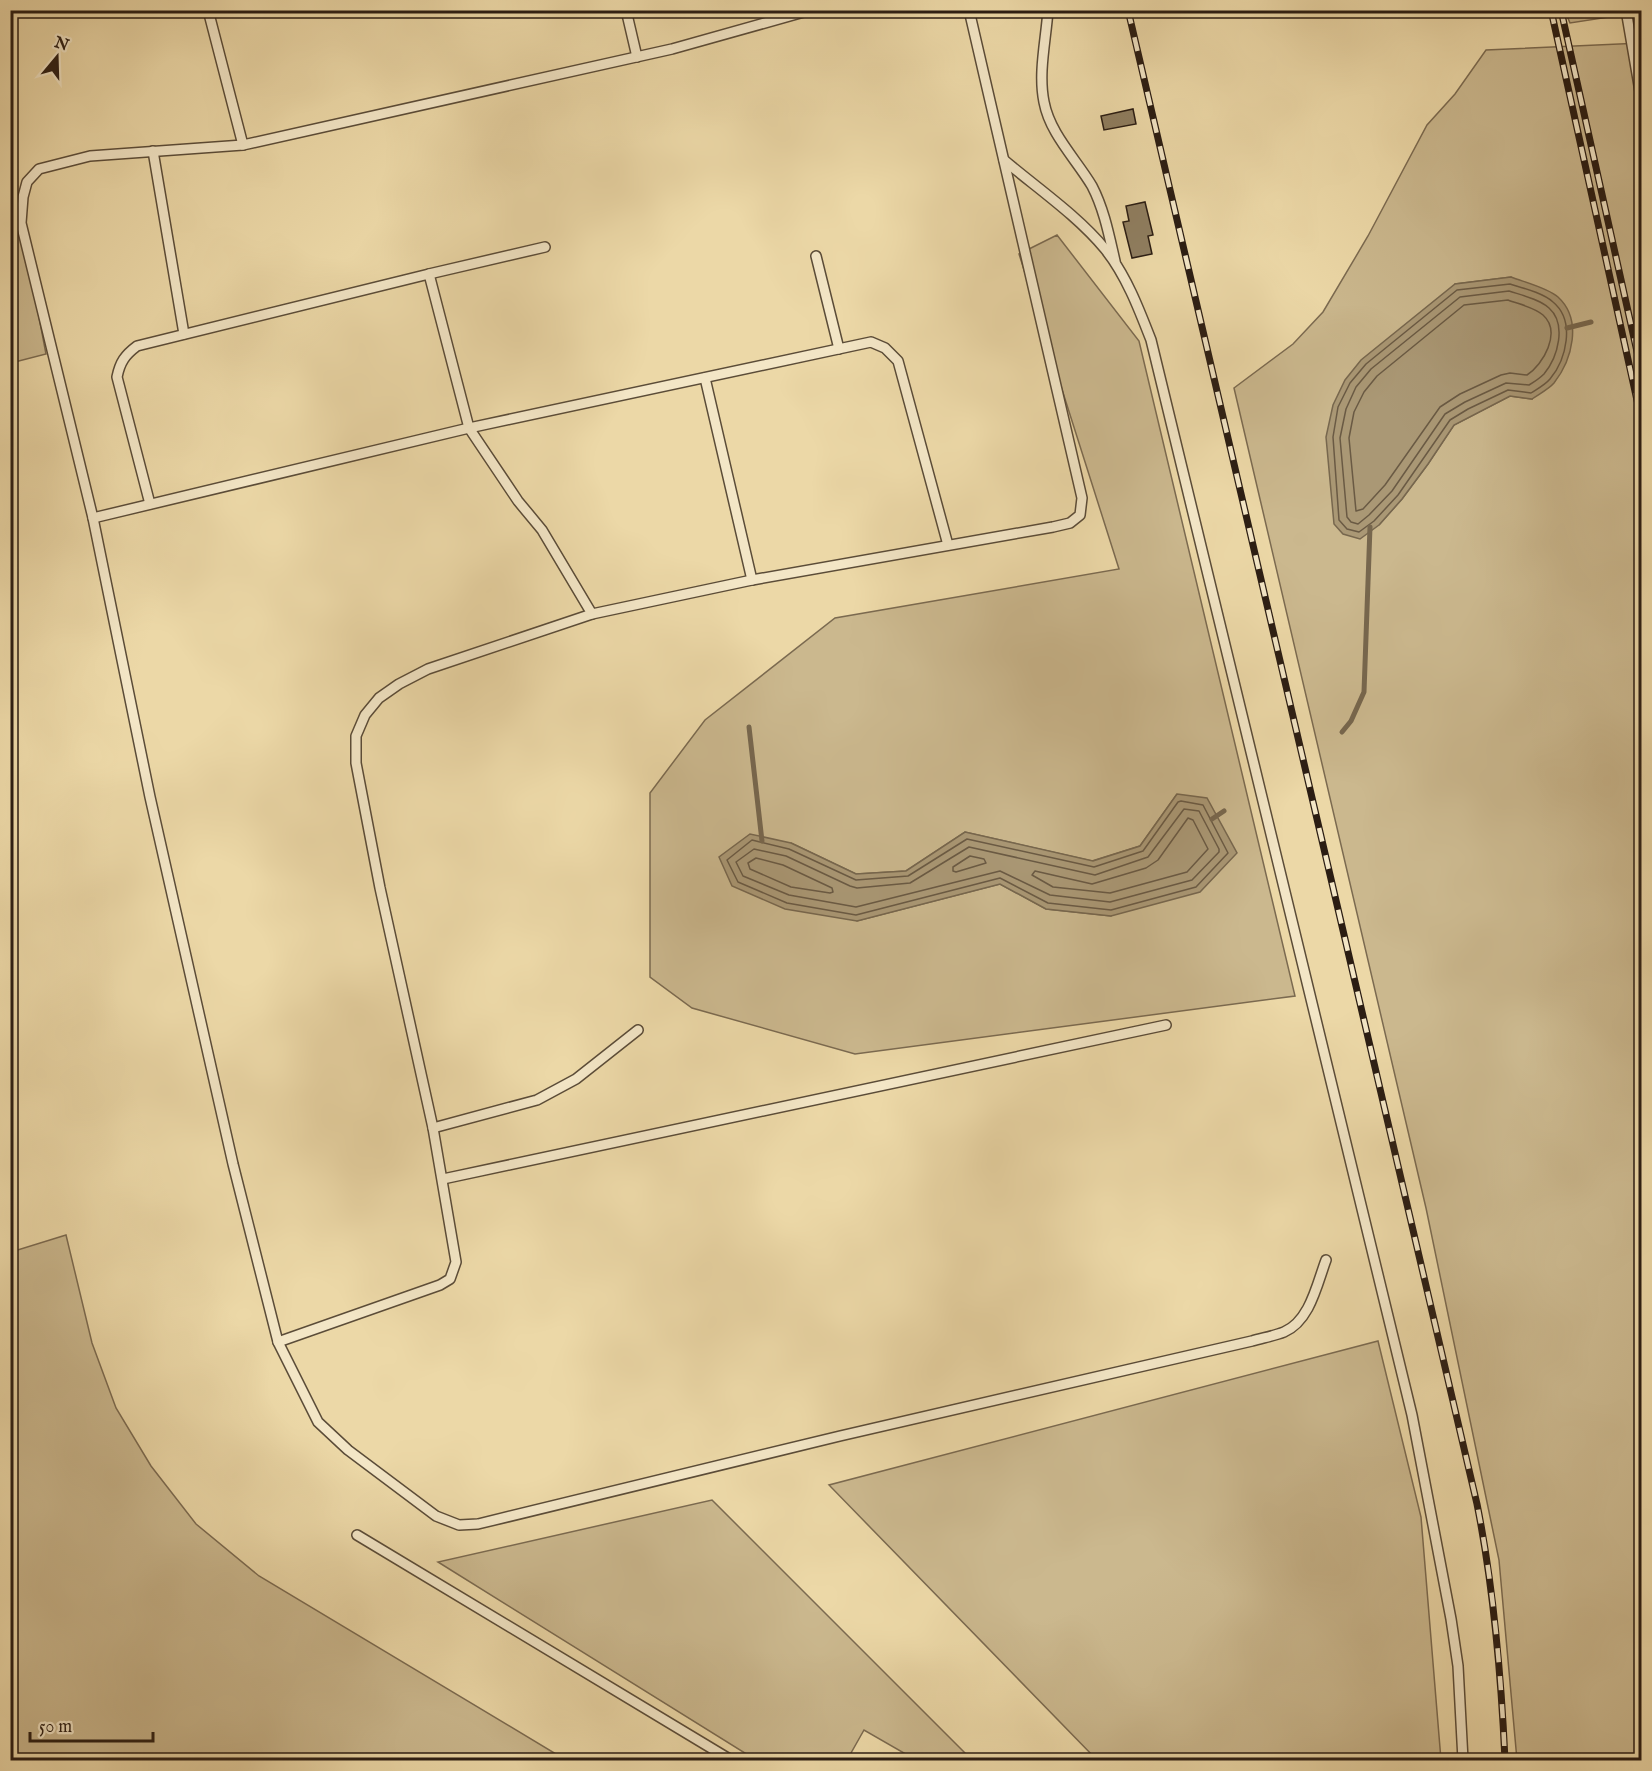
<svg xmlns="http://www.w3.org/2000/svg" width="1652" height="1771" viewBox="0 0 1652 1771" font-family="'IM FELL English',serif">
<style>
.green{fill:#cbb88e;stroke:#7b6a50;stroke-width:1.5;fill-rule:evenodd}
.water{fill:#aa9875;stroke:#77674e;stroke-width:1.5}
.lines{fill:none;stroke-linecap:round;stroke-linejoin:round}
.shore{stroke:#6a5a44;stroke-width:1.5}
.stream{stroke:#77674e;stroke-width:5}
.building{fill:#8f7e60;stroke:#2b1d13;stroke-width:1.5}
.lane-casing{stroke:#5b4c38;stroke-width:12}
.lane{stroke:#f3e6c6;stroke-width:9}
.rail-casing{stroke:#2b1d13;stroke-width:7}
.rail{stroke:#f3e6c6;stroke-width:4.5;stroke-dasharray:14;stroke-linecap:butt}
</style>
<rect width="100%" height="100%" fill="#ecd8a7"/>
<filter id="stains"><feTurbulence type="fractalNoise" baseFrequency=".00333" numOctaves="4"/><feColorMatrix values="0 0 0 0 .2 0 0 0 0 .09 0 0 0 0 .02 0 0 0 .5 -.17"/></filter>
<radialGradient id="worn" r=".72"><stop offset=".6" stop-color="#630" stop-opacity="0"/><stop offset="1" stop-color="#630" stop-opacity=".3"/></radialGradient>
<!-- green -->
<g class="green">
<path d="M1641,10L1642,12L1570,23L1565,11Z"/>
<path d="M1641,43V1760H1517L1499,1560L1426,1208L1234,388L1293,344L1323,312L1368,236L1427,125L1455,94L1486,50ZM1511,277L1532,399L1510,396L1454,425L1428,464L1402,499L1379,525L1455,284Z"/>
<path d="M10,164L46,354L11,363H10Z"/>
<path d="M1057,235L1139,341L1295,996L855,1054L692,1008L650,977V793L705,720L835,618L1119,569L1019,254ZM1177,794L1111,916L1046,909L1000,884L857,921L791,843L856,874L906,871L965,832L1092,861L1140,846Z"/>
<path d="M66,1235L92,1343L116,1408L151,1466L196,1524L259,1576L566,1760H11V1252Z"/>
<path d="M1378,1341L1421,1517L1441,1760H1097L829,1485Z"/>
<path d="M712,1500L972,1760H916L864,1730L847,1760H756L438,1562Z"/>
</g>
<!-- water -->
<g class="water">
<path d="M1511,277C1524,282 1548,288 1558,297C1583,320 1572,360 1554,383C1549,389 1539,394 1532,399L1510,396L1454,425L1428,464L1402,499L1379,525L1360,539L1343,534L1334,524L1326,437L1333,405L1345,380L1361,360L1455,284Z"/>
<path d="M1177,794L1207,798L1237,853L1200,892L1111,916L1046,909L1000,884L857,921L785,909L732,886L719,857L750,834L791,843L856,874L906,871L965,832L1093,861L1140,846Z"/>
</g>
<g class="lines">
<!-- shore -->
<g class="shore">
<path d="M1510,284C1523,288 1543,293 1553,302C1576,321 1566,360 1550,379C1545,385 1537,389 1531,393L1508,390L1468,409L1450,420L1398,495L1374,521L1359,532L1347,529L1339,520L1333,437L1338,407L1350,383L1366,364L1457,290Z"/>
<path d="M1509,291C1521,295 1539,299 1549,308C1567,324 1558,357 1544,374C1540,378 1534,382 1529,385L1506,383L1465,402L1445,414L1392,491L1369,515L1358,524L1351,522L1347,517L1340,438L1346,409L1356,387L1371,369L1460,297Z"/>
<path d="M1508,300C1518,304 1534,307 1543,315C1562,332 1543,365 1527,375L1510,373L1501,375L1460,394L1440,407L1385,485L1363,509L1356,511L1349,438L1354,412L1364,392L1377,376L1464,305Z"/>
<path d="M1181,801L1203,805L1228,853L1196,887L1111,910L1048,903L1000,878L856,915L787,903L738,882L727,860L752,840L789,849L856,880L908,876L967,839L1094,867L1143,851L1178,802Z"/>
<path d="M1184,809L1199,811L1219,849V852L1192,880L1110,902L1050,895L1000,871L856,907L789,895L743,876L736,862L754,849L786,856L850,886L857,888L910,883L969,847L1095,875L1148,857Z"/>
<path d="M1188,818L1193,820L1208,849L1187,872L1110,893L1053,887L1032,875L1035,871L1092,884L1146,868L1158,860Z"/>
<path d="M970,856L984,859L986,863L956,872L953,871V867Z"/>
<path d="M756,858L783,865L832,888L833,892L830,893L791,887L750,869L748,863Z"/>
</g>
<!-- stream -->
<g class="stream">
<path d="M1567,328L1591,322"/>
<path d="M749,727L762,841"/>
<path d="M1342,732L1351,721L1364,692L1370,527"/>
<path d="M1212,819L1224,811"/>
</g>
</g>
<!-- building -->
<g class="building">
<path d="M1133,109L1136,124L1104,130L1101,116Z"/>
<path d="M1145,202L1153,235L1148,236L1152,254L1132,258L1123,222L1129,221L1126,206Z"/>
</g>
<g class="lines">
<!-- lane casing -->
<g class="lane-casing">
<g id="lane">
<path d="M208,10L243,145L672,49L811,10"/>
<path d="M626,10L637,57"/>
<path d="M1048,10C1046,40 1038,73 1044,102C1050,134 1076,159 1092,186C1104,209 1109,235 1115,261"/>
<path d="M1626,10L1642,103"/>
<path d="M243,145L90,156L39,169L27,182L23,197L21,223L93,518L150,797L233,1164L278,1342L318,1422L348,1450L436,1516L459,1525L478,1524L840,1436L1252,1341C1262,1338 1274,1336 1284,1332C1310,1321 1317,1284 1326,1260"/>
<path d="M153,151L184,334"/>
<path d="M1004,160C1037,188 1078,216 1105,249C1126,275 1139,309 1151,340L1412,1415L1451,1619L1458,1666L1463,1760"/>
<path d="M816,256L839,349"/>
<path d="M429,274L545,247"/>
<path d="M705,378L752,580"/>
<path d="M150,504L117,377C120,362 125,355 137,346L429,274L469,428L518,501L542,530L592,614"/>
<path d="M93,518L469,428L871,342L885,348L898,361L948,545"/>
<path d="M433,1128L537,1100L576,1079L638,1030"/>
<path d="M443,1179L1166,1025"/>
<path d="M278,1342L440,1285L450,1279L456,1262L433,1128L380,888L356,763V736L365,715L379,698L399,684L428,669L592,614L752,580L1053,527L1070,523L1080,515L1082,498L969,10"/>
<path d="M357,1535L731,1760"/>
</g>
</g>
<!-- lane -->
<use href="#lane" class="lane"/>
<!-- rail casing -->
<g class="rail-casing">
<g id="rail">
<path d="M1128,10L1477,1504C1494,1589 1501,1674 1505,1760"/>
<path d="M1551,10L1642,423"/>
<path d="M1561,10L1642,374"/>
</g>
</g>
<!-- rail -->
<use href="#rail" class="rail"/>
</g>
<!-- margin -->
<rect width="1652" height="1771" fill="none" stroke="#ecd8a7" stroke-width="36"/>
<rect x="12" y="12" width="1628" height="1747" fill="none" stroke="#2b1d13" stroke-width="3"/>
<rect x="18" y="18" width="1616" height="1735" fill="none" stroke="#2b1d13" stroke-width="1.5"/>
<!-- north arrow -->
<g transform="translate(57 57) rotate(19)" stroke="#f3e6c6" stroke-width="4.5" paint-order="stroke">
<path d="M0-4.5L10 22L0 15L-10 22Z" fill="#2b1d13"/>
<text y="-9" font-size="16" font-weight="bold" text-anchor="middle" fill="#2b1d13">N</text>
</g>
<!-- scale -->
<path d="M30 1732v9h123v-9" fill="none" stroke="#2b1d13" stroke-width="3"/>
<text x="39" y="1732" font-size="18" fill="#2b1d13" stroke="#f3e6c6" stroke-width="4.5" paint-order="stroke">50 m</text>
<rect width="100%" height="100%" filter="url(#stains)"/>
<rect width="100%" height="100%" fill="url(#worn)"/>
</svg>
